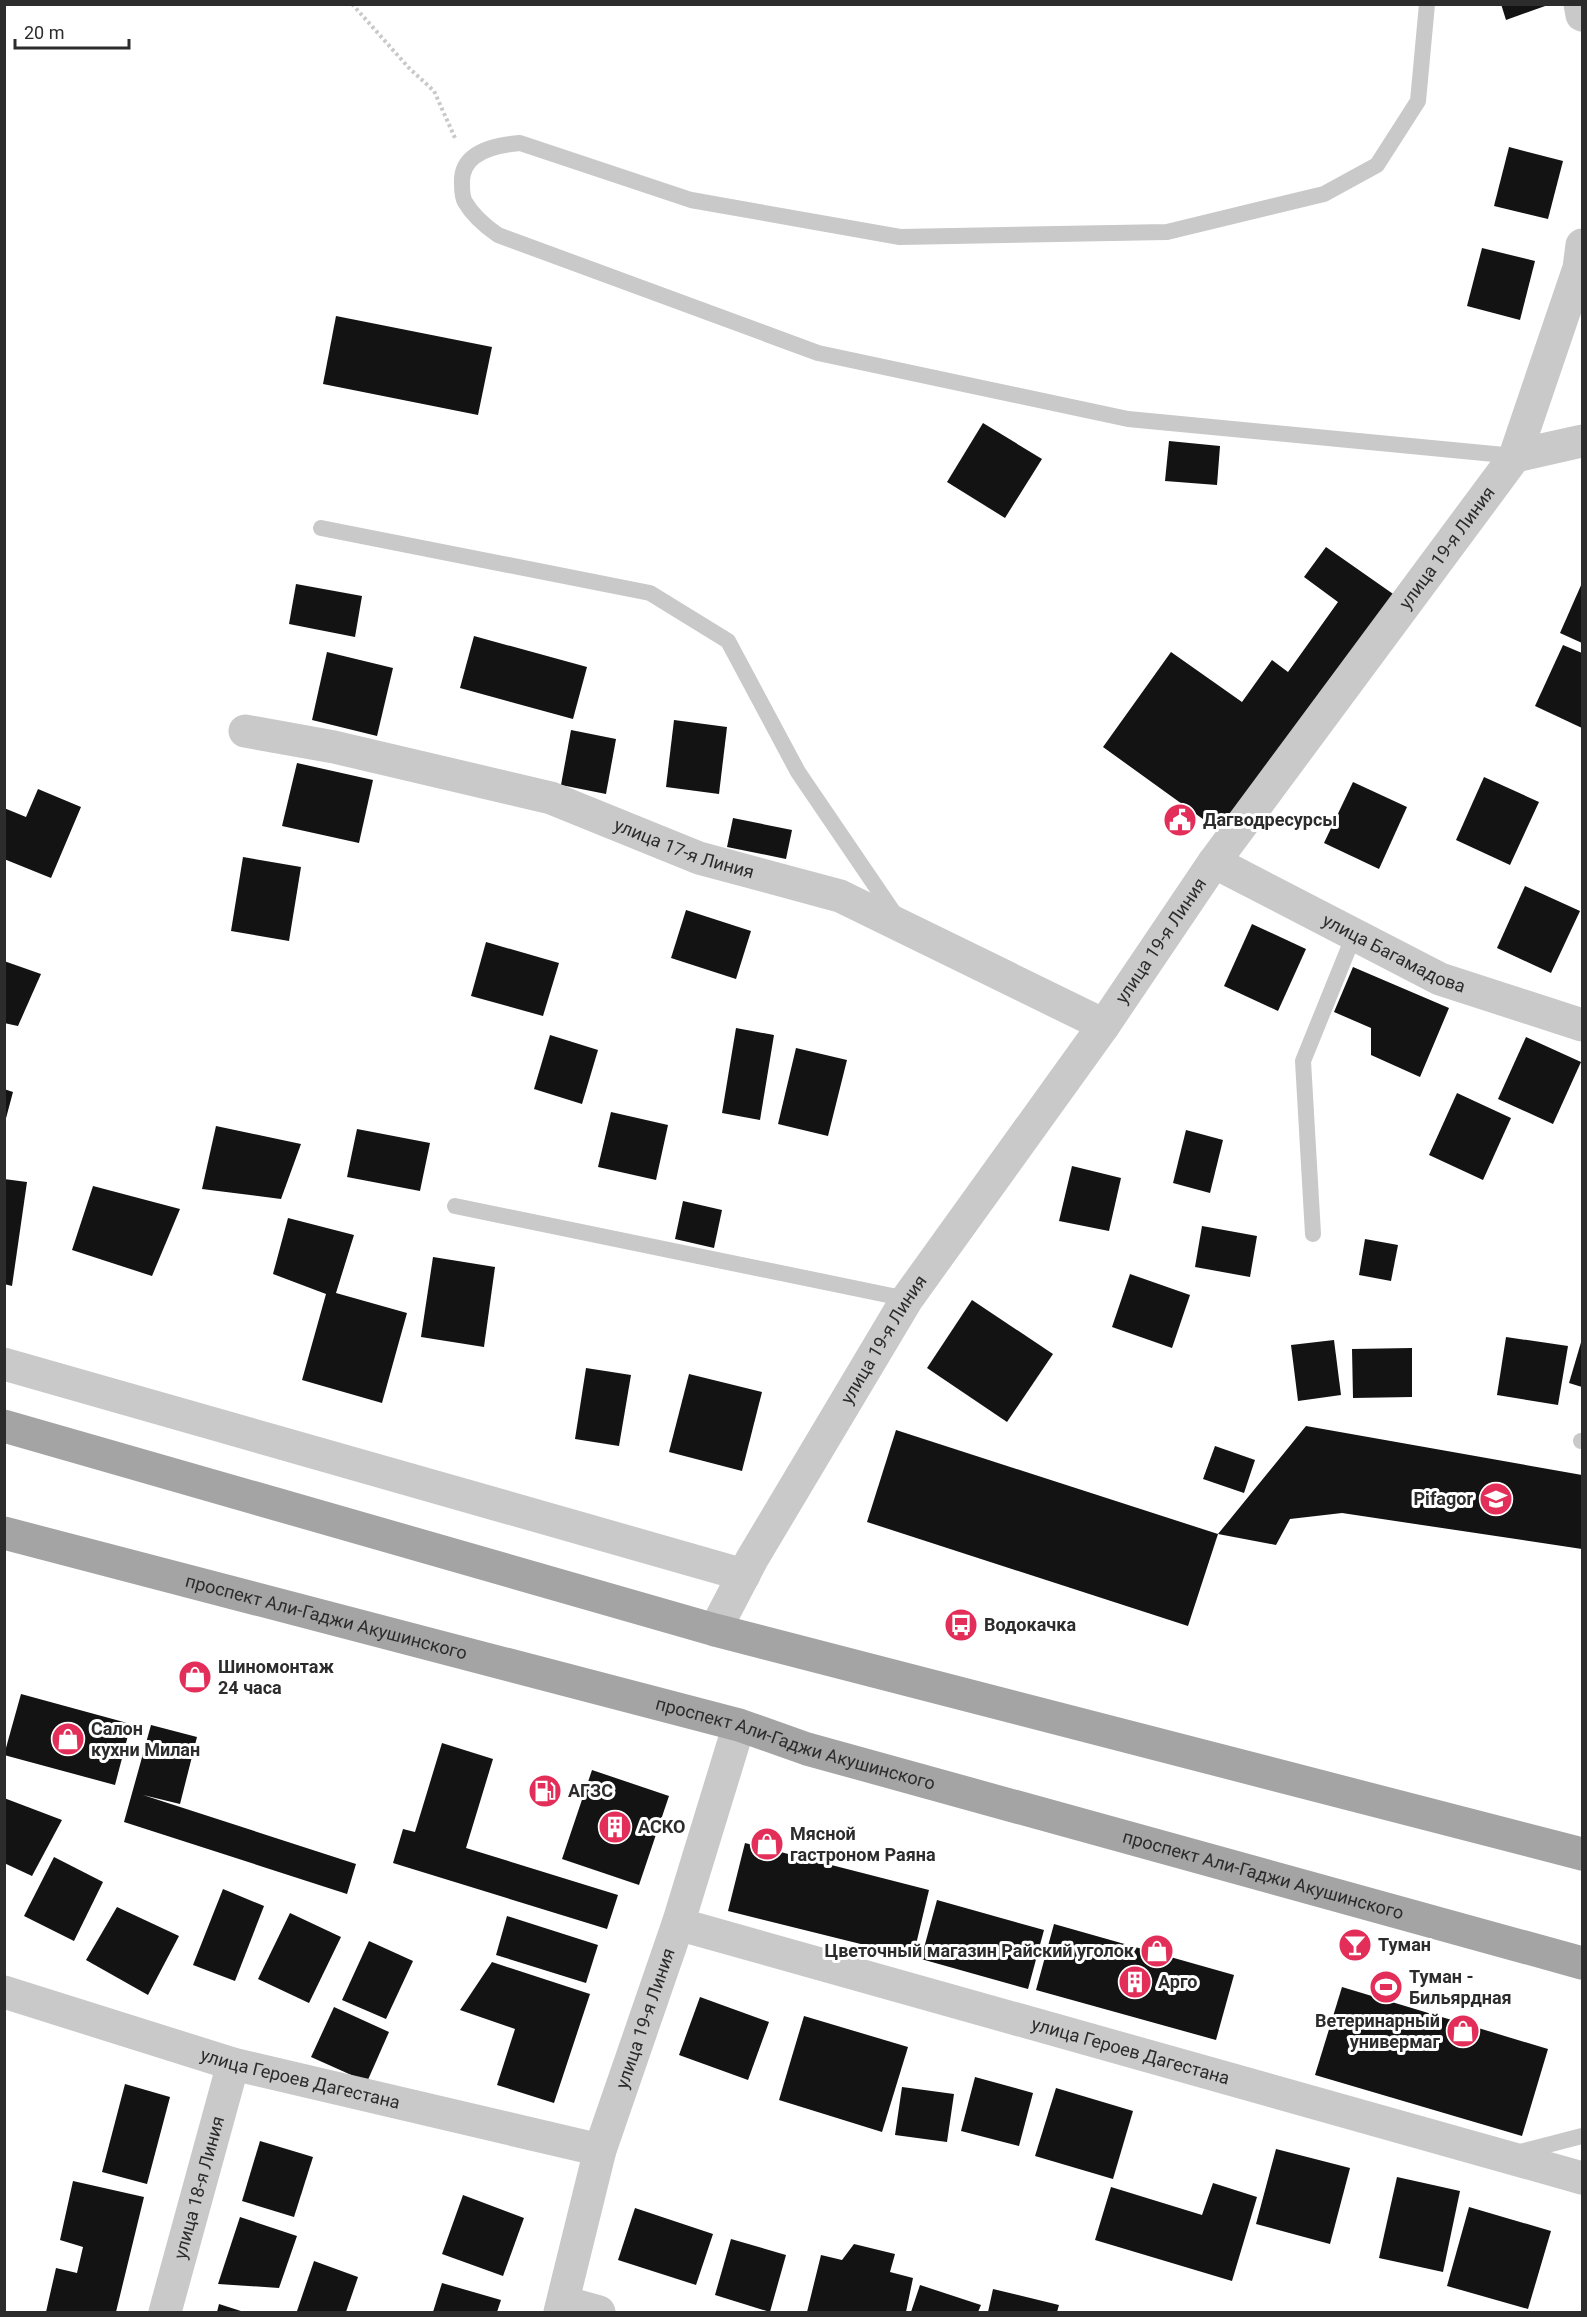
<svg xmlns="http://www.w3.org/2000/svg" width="1587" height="2317" viewBox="0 0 1587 2317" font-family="Roboto,sans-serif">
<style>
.building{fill:#131313}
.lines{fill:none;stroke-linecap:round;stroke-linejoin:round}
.path{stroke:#c9c9c9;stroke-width:4;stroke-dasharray:3 3;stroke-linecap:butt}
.lane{stroke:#c9c9c9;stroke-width:16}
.street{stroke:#c9c9c9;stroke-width:33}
.primary{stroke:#a4a4a4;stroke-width:33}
.labels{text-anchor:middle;stroke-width:6;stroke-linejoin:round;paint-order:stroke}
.street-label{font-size:18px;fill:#2c2c2c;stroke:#fff}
.poi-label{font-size:18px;font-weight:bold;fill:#2c2c2c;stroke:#fff;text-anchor:start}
</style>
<rect width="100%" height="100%" fill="#fff"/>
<!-- building -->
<g class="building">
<path d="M1501,4H1548V5L1506,20Z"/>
<path d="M1509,147L1563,161L1548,219L1494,206Z"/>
<path d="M1482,248L1535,261L1520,320L1467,306Z"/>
<path d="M336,316L492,347L478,415L323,384Z"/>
<path d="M983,423L1042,459L1005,518L947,482Z"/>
<path d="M1169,441L1220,446L1217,485L1165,481Z"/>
<path d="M1326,547L1396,596L1225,835L1103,747L1171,652L1242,702L1272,660L1288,672L1338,602L1304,577Z"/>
<path d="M1582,583V643L1560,633Z"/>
<path d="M296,584L362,596L355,637L289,624Z"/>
<path d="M474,636L587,667L573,719L460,688Z"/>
<path d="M1563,645L1582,653V728L1535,706Z"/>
<path d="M327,652L393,668L377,736L312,720Z"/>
<path d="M674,720L727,727L719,794L666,787Z"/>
<path d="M571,730L616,739L606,794L561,785Z"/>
<path d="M297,763L373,780L359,843L282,826Z"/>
<path d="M1484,777L1539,802L1510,865L1456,840Z"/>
<path d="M1353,782L1407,807L1379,869L1324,843Z"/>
<path d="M38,789L81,807L51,878L4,859V808L26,817Z"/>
<path d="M733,818L792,830L786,859L727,847Z"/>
<path d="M243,857L301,867L289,941L231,931Z"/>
<path d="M1525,886L1580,911L1551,973L1497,948Z"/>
<path d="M686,910L751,931L736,979L671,958Z"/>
<path d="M1252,924L1306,949L1278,1011L1224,986Z"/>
<path d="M486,942L559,963L543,1016L471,996Z"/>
<path d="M4,961L41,974L18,1026L4,1023Z"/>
<path d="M1353,967L1449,1008L1420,1077L1371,1055V1028L1334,1012Z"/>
<path d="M736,1028L774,1035L760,1120L722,1113Z"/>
<path d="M550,1035L598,1050L582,1104L534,1089Z"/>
<path d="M1526,1037L1581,1062L1553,1124L1498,1099Z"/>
<path d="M796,1048L847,1060L828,1136L778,1124Z"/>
<path d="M4,1089L13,1092L5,1122H4Z"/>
<path d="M1457,1093L1511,1118L1483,1180L1429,1155Z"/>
<path d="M611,1112L668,1125L656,1180L598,1167Z"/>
<path d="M216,1126L301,1144L281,1199L202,1189Z"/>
<path d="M357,1129L430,1143L420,1191L347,1177Z"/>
<path d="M1186,1130L1223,1140L1210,1193L1173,1183Z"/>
<path d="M1072,1166L1121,1178L1109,1231L1059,1221Z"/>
<path d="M4,1179L27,1182L12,1286L4,1284Z"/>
<path d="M93,1186L180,1209L152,1276L72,1250Z"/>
<path d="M683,1201L722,1210L714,1248L675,1239Z"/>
<path d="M288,1218L354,1235L336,1293L407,1313L382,1403L302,1380L326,1294L273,1274Z"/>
<path d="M1202,1226L1257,1236L1250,1277L1195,1267Z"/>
<path d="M1365,1239L1398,1245L1391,1281L1359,1275Z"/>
<path d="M433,1257L495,1267L484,1347L421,1337Z"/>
<path d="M1130,1274L1190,1295L1172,1348L1112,1327Z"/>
<path d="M972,1300L1053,1354L1007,1422L927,1368Z"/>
<path d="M1506,1337L1568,1346L1558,1405L1497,1395Z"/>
<path d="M1582,1339V1387L1569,1383Z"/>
<path d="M1334,1340L1341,1395L1298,1401L1291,1345Z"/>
<path d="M1412,1348V1397L1353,1398L1352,1349Z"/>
<path d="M586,1368L631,1375L619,1446L575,1439Z"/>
<path d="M689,1374L762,1392L742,1471L669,1452Z"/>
<path d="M1306,1426L1582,1475V1549L1342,1513L1290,1519L1276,1545L1218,1534Z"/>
<path d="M896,1430L1218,1534L1188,1626L867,1522Z"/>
<path d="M1215,1446L1255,1460L1244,1493L1203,1479Z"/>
<path d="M21,1694L131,1724L115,1785L4,1755Z"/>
<path d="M151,1725L197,1737L180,1804L143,1795L356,1864L347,1894L124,1822Z"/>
<path d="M442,1743L493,1759L466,1848L618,1895L607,1929L393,1863L403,1829L415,1832Z"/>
<path d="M592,1770L669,1796L639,1885L562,1859Z"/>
<path d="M4,1798L62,1820L32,1876L4,1863Z"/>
<path d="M745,1843L929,1890L913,1957L728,1911Z"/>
<path d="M54,1857L103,1882L74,1941L24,1916Z"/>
<path d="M223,1889L264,1906L235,1981L193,1965Z"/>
<path d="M937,1900L1044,1930L1028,1989L921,1959Z"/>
<path d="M117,1907L179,1936L148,1995L86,1960Z"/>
<path d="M290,1913L341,1937L309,2003L258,1979Z"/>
<path d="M507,1916L598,1945L586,1983L496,1955Z"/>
<path d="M1054,1924L1234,1975L1216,2040L1036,1990Z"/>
<path d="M369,1941L413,1961L386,2019L342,2000Z"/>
<path d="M492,1962L590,1994L554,2103L497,2085L515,2029L460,2010Z"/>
<path d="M1342,1987L1548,2049L1522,2136L1315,2075Z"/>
<path d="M700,1997L769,2022L748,2080L679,2055Z"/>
<path d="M334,2007L389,2032L367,2082L311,2057Z"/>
<path d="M804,2016L908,2047L882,2132L779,2100Z"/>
<path d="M975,2077L1033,2093L1019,2146L961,2131Z"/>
<path d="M125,2084L170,2097L147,2184L102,2172Z"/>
<path d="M902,2087L954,2094L947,2142L895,2135Z"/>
<path d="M1056,2088L1133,2111L1113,2179L1035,2156Z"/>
<path d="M260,2141L313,2157L294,2217L242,2201Z"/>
<path d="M1276,2149L1350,2168L1330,2244L1256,2224Z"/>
<path d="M1397,2177L1460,2191L1443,2272L1379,2258Z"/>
<path d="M73,2181L144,2197L116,2312H46L56,2268L77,2273L83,2247L60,2240Z"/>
<path d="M1213,2183L1257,2197L1232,2281L1095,2240L1111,2187L1202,2215Z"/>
<path d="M463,2195L524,2218L503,2276L442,2254Z"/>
<path d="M1469,2207L1551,2231L1528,2309L1447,2286Z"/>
<path d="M635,2208L713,2234L696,2285L618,2260Z"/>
<path d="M240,2217L297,2236L279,2288L218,2284Z"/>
<path d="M731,2239L786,2255L770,2312L715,2295Z"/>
<path d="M854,2244L895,2254L890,2272L913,2278L906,2312H807L821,2255L842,2260Z"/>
<path d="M314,2261L358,2277L346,2312H303L297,2311Z"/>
<path d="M442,2283L501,2300L497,2312H433Z"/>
<path d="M920,2285L981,2305L978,2312H911Z"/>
<path d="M993,2289L1059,2305L1057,2312H988Z"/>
<path d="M219,2304L244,2312H217Z"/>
</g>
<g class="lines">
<!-- path -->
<path class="path" d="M352,4L409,68L434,91L455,138"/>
<!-- lane -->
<g class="lane">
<path d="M1427,4L1418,101L1377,165L1324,194L1167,232L900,237L691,200L520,143C495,145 460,152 462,184C462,190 462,197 465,202C473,216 485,226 498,235L818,353L1128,419L1515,456"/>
<path d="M321,528L650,593L728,641L798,772L898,919"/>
<path d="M455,1206L907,1299"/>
<path d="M1313,1234L1303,1061L1354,935"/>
<path d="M1581,1441H1582"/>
<path d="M1516,2153L1582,2136"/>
</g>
<!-- street -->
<g class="street">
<path d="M1580,4L1582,15"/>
<path d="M1515,456L1582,441"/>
<path id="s1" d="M245,731L334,747L551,798L699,858L840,896L1104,1025"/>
<path id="s2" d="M1214,862L1440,979L1582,1025"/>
<path d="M4,1364L744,1575"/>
<path id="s3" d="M715,1630L752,1559L907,1299L1104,1025L1214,862L1515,456L1579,268L1582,245"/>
<path id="s4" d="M678,1924L1582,2178"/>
<path id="s5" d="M4,1992L233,2064L600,2150"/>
<path d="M563,2302L599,2312"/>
<path id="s6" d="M165,2312L233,2064"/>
<path id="s7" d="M560,2312L600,2150L678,1924L739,1725"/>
</g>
<!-- primary -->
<g class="primary">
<path d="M4,1426L715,1630L1582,1854"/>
<path id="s8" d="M4,1533L739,1725L807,1749L1582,1963"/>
</g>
</g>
<!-- icons -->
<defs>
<g id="civic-disc" transform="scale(1.725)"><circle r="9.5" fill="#e22e59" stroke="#fff"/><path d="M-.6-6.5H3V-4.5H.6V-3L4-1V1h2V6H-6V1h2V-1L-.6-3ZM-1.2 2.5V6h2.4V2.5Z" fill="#fff"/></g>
<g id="school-disc" transform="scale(1.725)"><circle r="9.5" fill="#e22e59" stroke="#fff"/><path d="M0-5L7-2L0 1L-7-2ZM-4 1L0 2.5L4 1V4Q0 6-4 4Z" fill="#fff"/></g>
<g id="bus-disc" transform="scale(1.725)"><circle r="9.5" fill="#e22e59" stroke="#fff"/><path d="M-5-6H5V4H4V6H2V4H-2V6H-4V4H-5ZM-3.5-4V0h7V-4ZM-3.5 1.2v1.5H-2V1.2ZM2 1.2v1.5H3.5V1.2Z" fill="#fff"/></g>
<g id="shop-disc" transform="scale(1.725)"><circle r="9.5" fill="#e22e59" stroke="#fff"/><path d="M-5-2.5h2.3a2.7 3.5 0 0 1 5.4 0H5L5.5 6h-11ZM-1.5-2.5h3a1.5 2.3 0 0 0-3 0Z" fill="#fff"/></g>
<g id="fuel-disc" transform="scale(1.725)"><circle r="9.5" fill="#e22e59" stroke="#fff"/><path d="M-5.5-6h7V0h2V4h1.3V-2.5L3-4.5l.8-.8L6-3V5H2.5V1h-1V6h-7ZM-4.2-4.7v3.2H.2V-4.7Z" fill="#fff"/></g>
<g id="building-disc" transform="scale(1.725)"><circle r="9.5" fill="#e22e59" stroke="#fff"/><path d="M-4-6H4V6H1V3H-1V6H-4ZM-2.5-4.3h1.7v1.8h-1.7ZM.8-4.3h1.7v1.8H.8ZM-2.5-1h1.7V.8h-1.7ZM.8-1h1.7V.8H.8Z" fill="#fff"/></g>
<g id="bar-disc" transform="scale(1.725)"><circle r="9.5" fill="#e22e59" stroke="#fff"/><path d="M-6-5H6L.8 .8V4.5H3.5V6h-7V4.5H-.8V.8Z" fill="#fff"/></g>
<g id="stadium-disc" transform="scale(1.725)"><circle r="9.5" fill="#e22e59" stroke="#fff"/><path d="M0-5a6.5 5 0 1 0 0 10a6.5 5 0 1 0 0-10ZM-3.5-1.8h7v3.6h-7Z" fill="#fff"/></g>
</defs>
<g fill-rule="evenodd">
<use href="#civic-disc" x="1180" y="820"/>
<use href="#school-disc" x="1496" y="1499"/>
<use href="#bus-disc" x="961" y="1625"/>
<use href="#shop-disc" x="195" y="1677"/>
<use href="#shop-disc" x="68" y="1739"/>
<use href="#fuel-disc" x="545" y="1791"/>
<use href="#building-disc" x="615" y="1827"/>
<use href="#shop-disc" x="767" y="1844"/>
<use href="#bar-disc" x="1355" y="1945"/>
<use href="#shop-disc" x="1157" y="1951"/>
<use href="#building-disc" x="1135" y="1982"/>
<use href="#stadium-disc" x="1386" y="1987"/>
<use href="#shop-disc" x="1463" y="2031"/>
</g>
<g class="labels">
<!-- street labels -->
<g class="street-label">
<text dy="6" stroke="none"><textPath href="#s3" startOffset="1308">улица 19-я Линия</textPath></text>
<text dy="6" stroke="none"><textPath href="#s1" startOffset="456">улица 17-я Линия</textPath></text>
<text dy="6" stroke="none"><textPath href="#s3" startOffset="822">улица 19-я Линия</textPath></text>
<text dy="6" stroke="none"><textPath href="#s2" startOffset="202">улица Багамадова</textPath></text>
<text dy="6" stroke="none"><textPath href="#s3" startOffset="336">улица 19-я Линия</textPath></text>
<text dy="6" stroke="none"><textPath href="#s8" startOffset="333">проспект Али-Гаджи Акушинского</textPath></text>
<text dy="6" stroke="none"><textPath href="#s8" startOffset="819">проспект Али-Гаджи Акушинского</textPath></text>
<text dy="6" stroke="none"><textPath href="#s8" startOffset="1305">проспект Али-Гаджи Акушинского</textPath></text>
<text dy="6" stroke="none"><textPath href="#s7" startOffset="306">улица 19-я Линия</textPath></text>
<text dy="6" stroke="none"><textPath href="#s4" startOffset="470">улица Героев Дагестана</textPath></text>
<text dy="6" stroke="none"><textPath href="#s5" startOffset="309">улица Героев Дагестана</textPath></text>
<text dy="6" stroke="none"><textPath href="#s6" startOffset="129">улица 18-я Линия</textPath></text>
</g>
<!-- poi labels -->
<g class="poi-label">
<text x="1203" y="826">Дагводресурсы</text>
<text x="1473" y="1505" text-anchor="end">Pifagor</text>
<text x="984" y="1631">Водокачка</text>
<text x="218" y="1673">Шиномонтаж<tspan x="218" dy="21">24 часа</tspan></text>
<text x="91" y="1735">Салон<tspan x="91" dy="21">кухни Милан</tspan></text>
<text x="568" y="1797">АГЗС</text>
<text x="638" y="1833">АСКО</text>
<text x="790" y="1840">Мясной<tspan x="790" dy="21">гастроном Раяна</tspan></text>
<text x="1378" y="1951">Туман</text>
<text x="1134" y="1957" text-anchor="end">Цветочный магазин Райский уголок</text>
<text x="1409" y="1983">Туман -<tspan x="1409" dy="21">Бильярдная</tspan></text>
<text x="1158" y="1988">Арго</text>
<text x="1440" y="2027" text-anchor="end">Ветеринарный<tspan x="1440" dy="21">универмаг</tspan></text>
</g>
</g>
<!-- border -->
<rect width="1587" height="2317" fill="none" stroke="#2c2c2c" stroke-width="12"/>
<!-- scale -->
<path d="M15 39v9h114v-9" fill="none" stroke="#2c2c2c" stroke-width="3"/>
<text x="24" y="39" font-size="18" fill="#2c2c2c" stroke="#ffffff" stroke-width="4.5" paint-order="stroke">20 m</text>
</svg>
